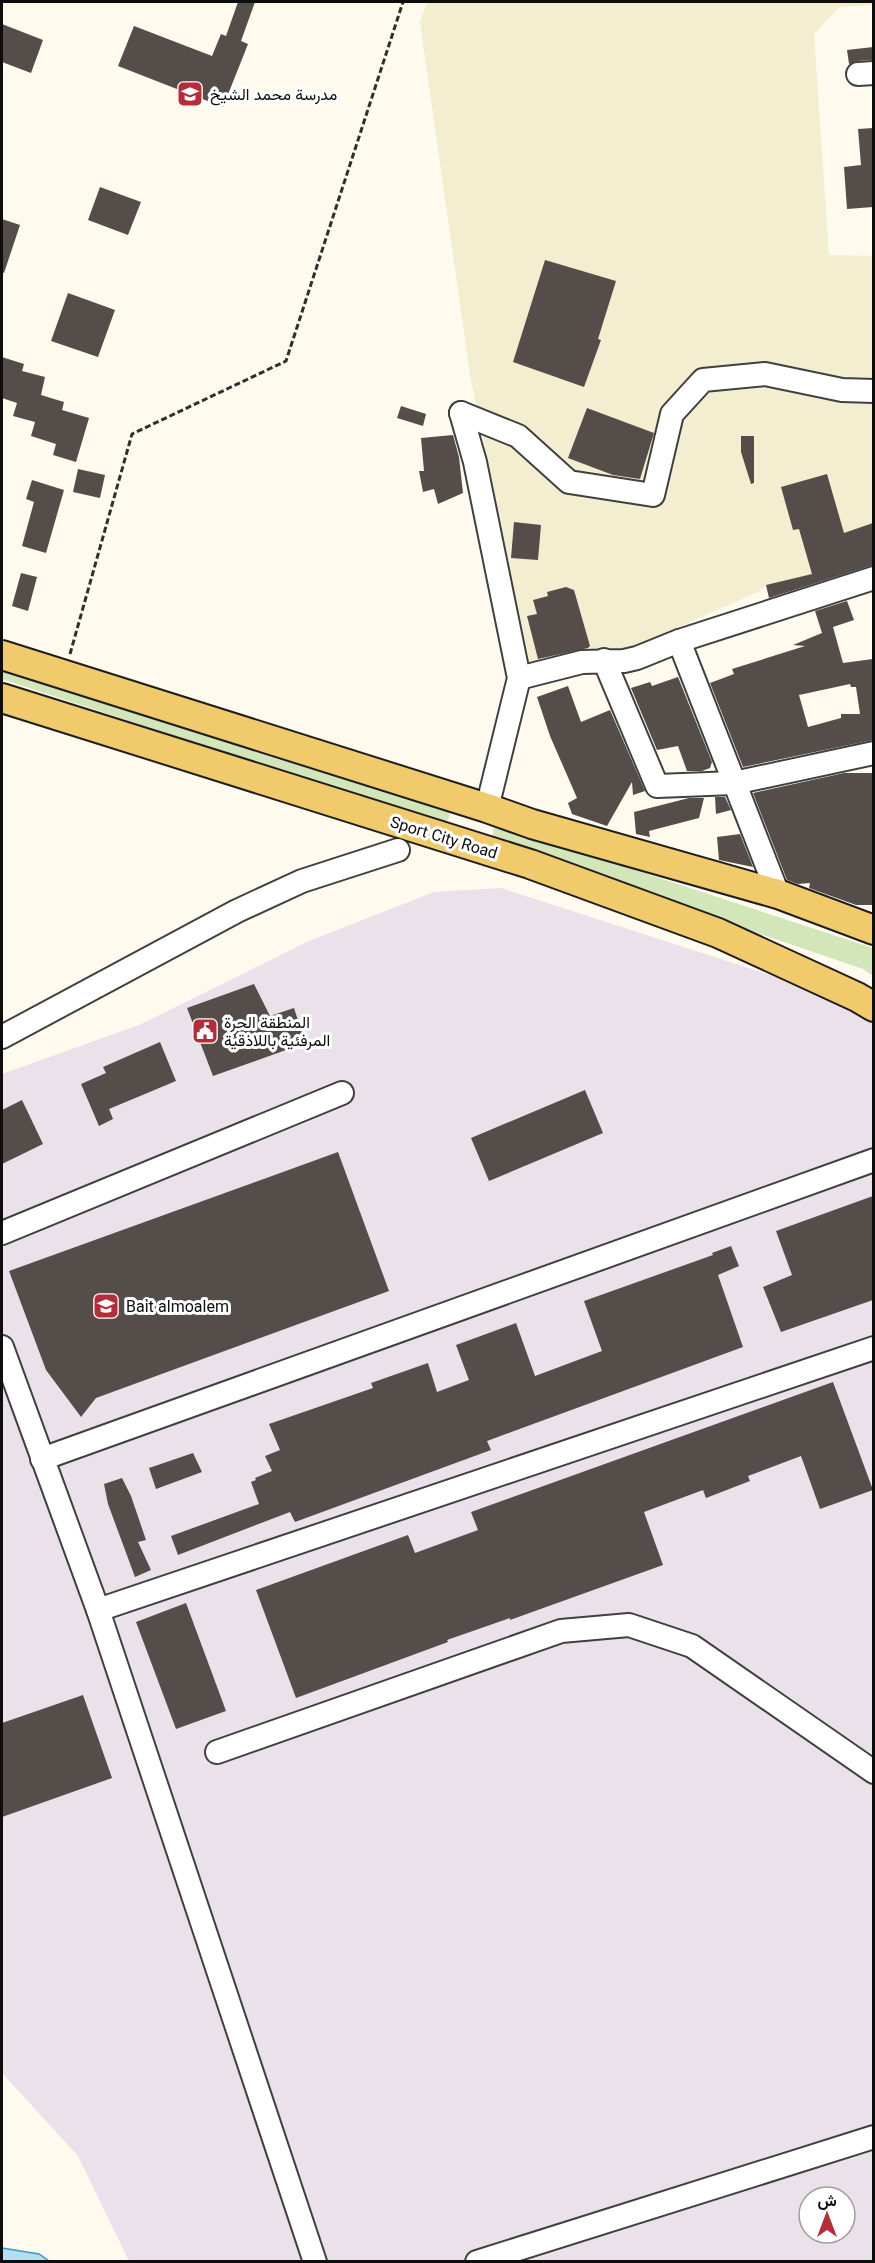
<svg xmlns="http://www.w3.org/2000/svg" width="875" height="2263" viewBox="0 0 875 2263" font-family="Georgia,Vazirmatn,serif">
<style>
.industrial{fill:#eae1eb;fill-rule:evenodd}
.farmland{fill:#f2eecf}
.green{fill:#d2e6b9}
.water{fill:#b5def2;stroke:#4096c5;stroke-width:1.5}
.building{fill:#554d4a;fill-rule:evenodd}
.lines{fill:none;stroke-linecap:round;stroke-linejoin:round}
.minor-casing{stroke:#404040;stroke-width:26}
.major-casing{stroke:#1e1e1e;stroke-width:32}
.path{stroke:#2f2f2f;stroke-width:3;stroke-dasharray:6 3;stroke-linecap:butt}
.minor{stroke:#fff;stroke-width:22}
.major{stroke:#f1ca6b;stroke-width:28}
.labels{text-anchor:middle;stroke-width:6;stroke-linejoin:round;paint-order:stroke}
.poi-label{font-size:16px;fill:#0d0d0d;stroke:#fff;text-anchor:start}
.street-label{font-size:16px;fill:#0d0d0d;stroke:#fff}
</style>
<rect width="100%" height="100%" fill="#fefaed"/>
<!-- industrial -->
<path class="industrial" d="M501,888L848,1000L873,1019V2261H129L78,2156L2,2073V1074L139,1025L309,941L434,892ZM809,2197H845V2233H809Z"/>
<!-- farmland -->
<path class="farmland" d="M427,2H873V5L839,7L814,34L829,255L873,256V553L805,576L766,585L758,592L638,645L531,668L470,375L420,22Z"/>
<!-- green -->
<g class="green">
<path d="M2,663L446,806C450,813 451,816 446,822L440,823L2,679Z"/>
<path d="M500,826L873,948V976L863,969L500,845C494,839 491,837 494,828Z"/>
</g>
<!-- water -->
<path class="water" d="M2,2248L39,2254L49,2261H2Z"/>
<!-- building -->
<g class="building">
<path d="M238,2H255L241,41L248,44L223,107L118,66L134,26L212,56L221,34L226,36Z"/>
<path d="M2,24L43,40L31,73L2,62Z"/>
<path d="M873,47V60L857,61L849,64L847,50Z"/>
<path d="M873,128V207L847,209L844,167L861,165L858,129Z"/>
<path d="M100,187L141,202L128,235L88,220Z"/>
<path d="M2,219L20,225L4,273L2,272Z"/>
<path d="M545,260L616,281L598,339L601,340L584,387L513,362Z"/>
<path d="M68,293L115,310L98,357L51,341Z"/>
<path d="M2,357L24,364L22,371L45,377L41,395L64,402L62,410L89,418L76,462L53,455L56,444L31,436L35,422L13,416L17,403L2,398Z"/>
<path d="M401,406L426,414L423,426L397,418Z"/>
<path d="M587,408L654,433L640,479L613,475L568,458Z"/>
<path d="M453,435L459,457L463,493L438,504L434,489L423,492L419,471H424L421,438Z"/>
<path d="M741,436H754V483L751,484L741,452Z"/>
<path d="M78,469L105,475L100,498L73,492Z"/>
<path d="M827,474L844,533L873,523V565L769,598L766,585L812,574L799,529L793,530L781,487Z"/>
<path d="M32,480L64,490L46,553L22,546L34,502L26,499Z"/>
<path d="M514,522L541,525L538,560L511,558Z"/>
<path d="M21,573L37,577L28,611L12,606Z"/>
<path d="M566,587L574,590L590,646L588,648L538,659L527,616L537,614L533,600L548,596L547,592Z"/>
<path d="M847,601L854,620L833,627L843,663L873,659V740L743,767L710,683L734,674L732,669L805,646L793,645L822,633L815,611ZM850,684L851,687H856L860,714H841V718L808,727L799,695Z"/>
<path d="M678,677L712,762L710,768L702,771H687L678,746L657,750L631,688L650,682L652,686Z"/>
<path d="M568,686L581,722L610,710L645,791L633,795L632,782L607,826L572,814L568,803L577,798L550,736L537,697Z"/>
<path d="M844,773H873V905H856L809,888L810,883L798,884L787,880L753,793Z"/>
<path d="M715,797H725L731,810L716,814Z"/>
<path d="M689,798H704L699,818L649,831L650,837L636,834L634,812Z"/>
<path d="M740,834L753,867L719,860L717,837Z"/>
<path d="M254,984L270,1016L294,1008L304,1039L284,1046L286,1050L213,1076L187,1008Z"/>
<path d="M160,1042L176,1081L109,1109L113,1119L99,1126L81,1084L106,1073L103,1067Z"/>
<path d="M585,1090L603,1133L489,1181L471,1138Z"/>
<path d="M22,1100L43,1144L2,1164V1110Z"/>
<path d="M338,1152L389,1291L96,1398L81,1417L46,1370L9,1271Z"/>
<path d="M873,1196V1300L781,1332L763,1287L792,1275L776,1231Z"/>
<path d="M731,1246L739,1266L718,1275L743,1347L487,1441L491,1450L295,1522L290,1512L178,1555L171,1536L259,1504L251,1482L256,1480L255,1478L272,1471L265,1456L280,1450L269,1424L373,1388L371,1383L428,1363L437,1392L469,1380L456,1345L516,1323L535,1376L602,1351L584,1301L713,1255L712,1253Z"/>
<path d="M833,1382L873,1490L820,1509L801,1456L748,1476L750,1481L706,1498L703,1490L644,1512L663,1565L510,1620V1618L447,1640L448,1642L296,1698L256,1590L408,1535L415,1553L478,1530L471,1512Z"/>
<path d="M193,1453L202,1472L156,1489L149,1468Z"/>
<path d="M122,1478L131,1496L146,1540L138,1542L151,1570L135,1577L108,1504L104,1484Z"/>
<path d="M186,1603L226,1711L176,1729L136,1622Z"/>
<path d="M83,1695L112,1778L2,1817V1723Z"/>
</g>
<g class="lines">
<!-- minor casing -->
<g class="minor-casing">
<g id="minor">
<path d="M858,74L874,73"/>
<path d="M461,413L518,436L569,482L653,495L672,414L703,380L765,374L842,390L874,391"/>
<path d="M461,413L475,462L519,678L487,808"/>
<path d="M679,641L778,894"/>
<path d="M604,660L657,786L734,783L874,753"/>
<path d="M519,678L582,662L624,661L637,658L679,641L874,578"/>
<path d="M2,1037L237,911L302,881L398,850"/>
<path d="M2,1233L342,1093"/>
<path d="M2,1347L98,1610L315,2262"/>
<path d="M42,1459L874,1160"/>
<path d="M98,1610L874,1348"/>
<path d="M217,1752L561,1631L629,1625L692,1646L874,1772"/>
<path d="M477,2262L874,2137"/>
</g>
</g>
<!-- major casing -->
<g class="major-casing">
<g id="major">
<path d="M2,655L487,808L532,824L778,894L874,930"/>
<path d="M2,698L530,864L718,933L857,997L874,1007"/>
</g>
</g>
<!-- path -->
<path class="path" d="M70,654L132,434L286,361L403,2"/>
<!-- minor -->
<use href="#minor" class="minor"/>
<!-- major -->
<use href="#major" class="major"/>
</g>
<!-- icons -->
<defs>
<g id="school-square" transform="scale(1.35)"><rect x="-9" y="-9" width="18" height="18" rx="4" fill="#b52d39" stroke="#fff"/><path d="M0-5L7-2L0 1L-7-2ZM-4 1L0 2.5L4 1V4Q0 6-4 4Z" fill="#fff"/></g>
<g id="civic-square" transform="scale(1.35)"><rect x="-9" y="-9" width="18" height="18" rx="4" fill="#b52d39" stroke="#fff"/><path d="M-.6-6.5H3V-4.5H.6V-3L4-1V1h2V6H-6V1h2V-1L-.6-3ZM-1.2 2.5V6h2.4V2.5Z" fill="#fff"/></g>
<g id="university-square" transform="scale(1.35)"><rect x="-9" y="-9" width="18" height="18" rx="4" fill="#b52d39" stroke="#fff"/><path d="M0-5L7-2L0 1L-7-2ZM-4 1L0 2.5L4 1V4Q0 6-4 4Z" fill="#fff"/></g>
</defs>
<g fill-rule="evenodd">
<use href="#school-square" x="190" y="94"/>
<use href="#civic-square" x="205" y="1031"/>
<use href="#university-square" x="106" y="1306"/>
</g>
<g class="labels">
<!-- poi labels -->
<g class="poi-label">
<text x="210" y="100">مدرسة محمد الشيخ</text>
<text x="224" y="1028">المنطقة الحرة<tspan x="224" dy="18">المرفئية باللاذقية</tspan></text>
<text x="126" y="1312">Bait almoalem</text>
</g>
<!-- street labels -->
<g class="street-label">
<text transform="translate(444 837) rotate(17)" y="6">Sport City Road</text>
</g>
</g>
<!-- border -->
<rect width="875" height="2263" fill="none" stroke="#0d0d0d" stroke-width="6"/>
<!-- north arrow -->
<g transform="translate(827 2215)"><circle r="28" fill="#ffffff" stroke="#9e9e9e" stroke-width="1.5"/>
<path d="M0-4.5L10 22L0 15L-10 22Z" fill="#b52d39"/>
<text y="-9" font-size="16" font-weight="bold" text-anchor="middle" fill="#0d0d0d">ش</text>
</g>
</svg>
